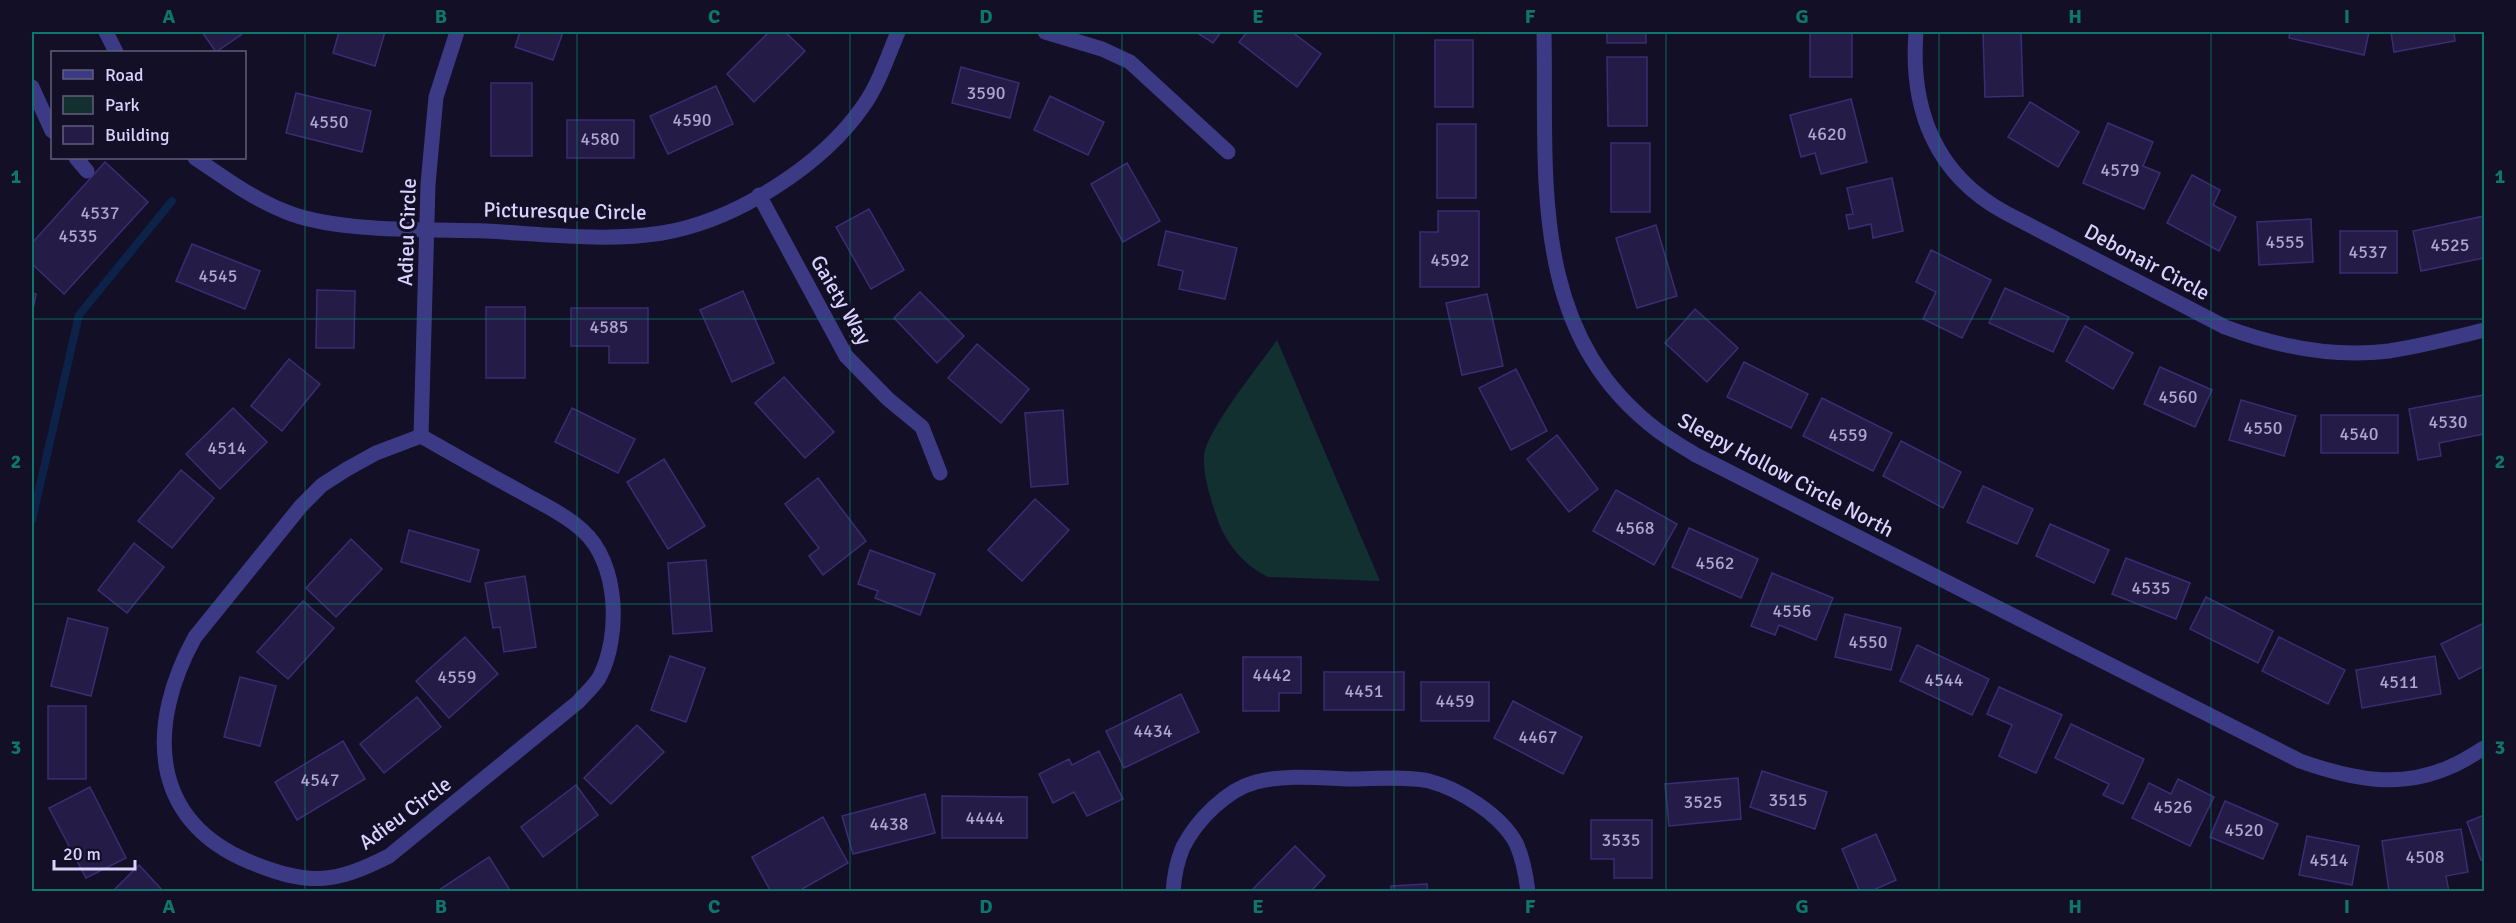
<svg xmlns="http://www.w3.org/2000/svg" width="2516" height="923" viewBox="0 0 2516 923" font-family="Signika,sans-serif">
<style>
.green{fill:#12302f}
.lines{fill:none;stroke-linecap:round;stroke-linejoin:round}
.stream{stroke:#0c2248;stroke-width:8}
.building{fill:#241b47;stroke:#3b2d73;stroke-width:1.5}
.street{stroke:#3d3a85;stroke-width:15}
.grid{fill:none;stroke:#0f766e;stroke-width:1.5;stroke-opacity:0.55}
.labels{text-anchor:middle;stroke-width:6;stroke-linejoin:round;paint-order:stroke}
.number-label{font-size:18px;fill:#aca6d1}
.street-label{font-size:21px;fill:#d9d4ff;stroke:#130f26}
.neatline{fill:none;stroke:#0f766e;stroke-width:2}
.grid-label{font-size:20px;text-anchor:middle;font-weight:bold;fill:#0f766e}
</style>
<rect width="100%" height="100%" fill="#130f26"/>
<!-- green -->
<path class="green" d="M1277,340L1380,581L1268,577C1243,565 1224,541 1216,515C1210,496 1203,476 1204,456C1206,431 1261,363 1277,340Z"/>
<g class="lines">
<!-- stream -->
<path class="stream" d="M32,520L79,315L172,201"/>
</g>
<!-- building -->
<g class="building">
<path d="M202,32H245L216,52Z"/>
<path d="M339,32H385L375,66L333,53Z"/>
<path d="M520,32H563L553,60L515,47Z"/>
<path d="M769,32H785L805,51L754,102L727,74Z"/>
<path d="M1196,32H1221L1213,43Z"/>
<path d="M1247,32H1292L1321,54L1297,87L1239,42Z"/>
<rect x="1607" y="32" width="39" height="11"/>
<rect x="1810" y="32" width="42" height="45"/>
<path d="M1983,32H2021L2023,96L1985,97Z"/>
<path d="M2290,32H2369L2364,55L2289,38Z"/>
<path d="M2391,32H2454L2455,41L2394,52Z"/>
<rect x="1435" y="40" width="38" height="67"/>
<path d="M1607,57H1647V126H1608Z"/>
<path d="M961,67L1019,83L1010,118L952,103Z"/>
<rect x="491" y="83" width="41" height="73"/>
<path d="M716,86L733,124L668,154L650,116Z"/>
<path d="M296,93L371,111L362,152L286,133Z"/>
<path d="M1050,96L1104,122L1088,155L1034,130Z"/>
<path d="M1851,99L1867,162L1821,174L1815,153L1801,157L1790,115Z"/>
<path d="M2030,102L2079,132L2058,167L2008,137Z"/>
<rect x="567" y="120" width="67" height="38"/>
<path d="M2108,123L2153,142L2143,166L2160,173L2144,209L2083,183Z"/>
<rect x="1437" y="124" width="39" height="74"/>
<rect x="1611" y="143" width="39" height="69"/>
<path d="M105,162L148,202L64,294L32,264V243Z"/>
<path d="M1127,163L1160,221L1123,242L1091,184Z"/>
<path d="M2192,175L2220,190L2213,205L2236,217L2219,251L2167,223Z"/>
<path d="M1892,178L1903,231L1873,238L1871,224L1849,229L1846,215L1853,214L1847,188Z"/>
<path d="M869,209L904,270L871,289L836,227Z"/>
<path d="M1438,211H1479V287H1420V232H1438Z"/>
<path d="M2484,216V258L2421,271L2413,231Z"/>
<path d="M2311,219L2313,262L2259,265L2257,222Z"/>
<path d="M1656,225L1677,296L1637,308L1616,238Z"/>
<path d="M1166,231L1237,248L1225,299L1179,289L1183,271L1158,265Z"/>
<rect x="2340" y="231" width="57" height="42"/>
<path d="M192,244L260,271L245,309L176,281Z"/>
<path d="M1931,250L1991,280L1962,338L1923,319L1936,292L1916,282Z"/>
<path d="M2005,288L2069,317L2053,352L1989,323Z"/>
<path d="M317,290L355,291L354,348H316Z"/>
<path d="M743,291L774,363L732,382L700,310Z"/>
<path d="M920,292L964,336L937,363L894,318Z"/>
<path d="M32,293L36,294L32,315Z"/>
<path d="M1487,294L1503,366L1462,375L1446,303Z"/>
<rect x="486" y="307" width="39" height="71"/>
<path d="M571,308H648V363H609V346H571Z"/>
<path d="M1695,309L1738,348L1707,382L1665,343Z"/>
<path d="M2085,326L2133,353L2113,389L2066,361Z"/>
<path d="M977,344L1029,389L1001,423L948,378Z"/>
<path d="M289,359L320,384L282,431L251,406Z"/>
<path d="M1744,362L1808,394L1791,428L1727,397Z"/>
<path d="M2160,367L2212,390L2195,427L2144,404Z"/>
<path d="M1516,369L1547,431L1511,450L1479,388Z"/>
<path d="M784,377L834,432L805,458L755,403Z"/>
<path d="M2484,395V434L2439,443L2441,456L2418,460L2409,409Z"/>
<path d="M1822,398L1892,433L1873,471L1803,436Z"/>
<path d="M2241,400L2296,416L2284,456L2229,440Z"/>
<path d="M233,408L267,442L220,489L186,454Z"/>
<path d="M572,408L635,439L618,473L555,442Z"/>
<path d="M1063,410L1068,484L1031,487L1025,413Z"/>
<rect x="2321" y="415" width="77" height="38"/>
<path d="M1557,435L1598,489L1569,512L1527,459Z"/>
<path d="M1901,441L1961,472L1943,508L1883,476Z"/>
<path d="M664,459L705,526L668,549L627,482Z"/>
<path d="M181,470L214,498L172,548L138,521Z"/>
<path d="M818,478L866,541L823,575L809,556L819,548L785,504Z"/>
<path d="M1983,486L2033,509L2017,544L1967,522Z"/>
<path d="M1616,490L1677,524L1654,565L1593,531Z"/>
<path d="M1035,499L1069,530L1022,581L988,550Z"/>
<path d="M2050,524L2109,550L2094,583L2036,556Z"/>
<path d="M1689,528L1758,559L1741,598L1672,567Z"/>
<path d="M409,530L479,550L470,582L401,562Z"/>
<path d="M351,539L382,569L336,617L306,588Z"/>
<path d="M134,543L164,567L127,613L98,590Z"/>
<path d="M870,550L935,574L920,615L875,598L878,591L858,584Z"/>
<path d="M2126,558L2190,583L2176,619L2112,594Z"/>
<path d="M706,560L712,631L673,634L668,563Z"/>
<path d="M1772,573L1833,598L1816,640L1779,625L1775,635L1751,626Z"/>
<path d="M525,576L536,647L504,652L500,627L493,628L485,583Z"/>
<path d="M2206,597L2273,631L2258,663L2190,629Z"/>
<path d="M303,601L334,628L288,679L257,652Z"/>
<path d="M1845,614L1901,628L1891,670L1835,657Z"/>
<path d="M68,618L108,628L91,696L51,686Z"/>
<path d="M2484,623V666L2459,679L2441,644Z"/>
<path d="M465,637L498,674L449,718L416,681Z"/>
<path d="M2279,637L2345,670L2328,704L2262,671Z"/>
<path d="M1917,645L1989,679L1972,715L1900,681Z"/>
<path d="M670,656L705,668L686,722L651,710Z"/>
<path d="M2435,656L2441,694L2362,708L2356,670Z"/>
<path d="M1243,657H1301V693H1279V711H1243Z"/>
<rect x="1324" y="672" width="80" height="38"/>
<path d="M240,677L276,686L260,746L224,737Z"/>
<rect x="1421" y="682" width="68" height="39"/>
<path d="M1999,687L2062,715L2036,773L1999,756L2012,725L1987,714Z"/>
<path d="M1181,694L1199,732L1124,768L1106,731Z"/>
<path d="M417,697L441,727L384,773L360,744Z"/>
<path d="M1513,701L1582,737L1563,774L1494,738Z"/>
<rect x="48" y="706" width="38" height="73"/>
<path d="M2071,724L2144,759L2123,804L2103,795L2109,784L2055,758Z"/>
<path d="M637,725L664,752L611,804L584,778Z"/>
<path d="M343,741L365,779L297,820L275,782Z"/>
<path d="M1099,751L1123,799L1087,816L1074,792L1053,803L1039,774L1069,759L1072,765Z"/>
<path d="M1762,771L1827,792L1815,829L1750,807Z"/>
<path d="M1738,778L1741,819L1669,826L1665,784Z"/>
<path d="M2178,779L2214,797L2190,846L2132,818L2149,783L2171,794Z"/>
<path d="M576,785L598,815L543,857L521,827Z"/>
<path d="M90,787L126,858L86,878L49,808Z"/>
<path d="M925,794L935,833L853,854L842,816Z"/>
<path d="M942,796L1027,797V838H942Z"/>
<path d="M2225,801L2278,824L2263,859L2210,837Z"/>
<path d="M2484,815V859L2481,860L2467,822Z"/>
<path d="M823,817L848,863L797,892H771L752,857Z"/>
<path d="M1591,820H1652V878H1614V859H1591Z"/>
<path d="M2461,829L2468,872L2446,876L2449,892H2389L2382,841Z"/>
<path d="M1876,834L1896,880L1869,892H1860L1842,849Z"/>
<path d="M2307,836L2359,846L2352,885L2299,875Z"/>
<path d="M1295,846L1325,876L1310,892H1250Z"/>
<path d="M489,857L511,892H436Z"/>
<path d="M139,865L164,892H112Z"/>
<path d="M1427,884L1428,892H1391V886Z"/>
</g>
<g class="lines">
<!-- street -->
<g class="street">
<path d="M106,32L116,52"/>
<path d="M1045,32L1102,49L1130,62L1228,152"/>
<path d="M1544,32C1547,176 1527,331 1657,430C1669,439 1683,447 1696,455L2300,761C2351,779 2400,790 2452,766C2464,761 2474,754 2484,748"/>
<path d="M1916,32C1910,109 1935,175 2006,213L2225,327C2276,346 2334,358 2389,351C2421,346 2453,338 2484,330"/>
<path d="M32,87L52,131"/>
<path d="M76,158L87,171"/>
<path d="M195,158C224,177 251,198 284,211C335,233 429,229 486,231C542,234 606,242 662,233C735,221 822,166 864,105C879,83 888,56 898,32"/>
<path d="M759,195L846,356L888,399L922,427L940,473"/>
<path d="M421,436C454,455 488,474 521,492C542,504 566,515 583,531C619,563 621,637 599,678C594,686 585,694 578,702L389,856C334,884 308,886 250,862C148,820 147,724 195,637L301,506L322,485L347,469L376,453Z"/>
<path d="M421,436L428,184L436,97L457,32"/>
<path d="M1173,892C1174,877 1177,861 1183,847C1197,820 1226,790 1256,782C1287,774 1320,778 1351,779C1373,779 1409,776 1429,781C1459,789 1500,814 1516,843C1523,858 1526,875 1528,892"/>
</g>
</g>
<!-- grid -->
<path class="grid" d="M305,32V892M577,32V892M850,32V892M1122,32V892M1394,32V892M1666,32V892M1939,32V892M2211,32V892M32,319H2484M32,604H2484"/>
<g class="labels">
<!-- number labels -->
<g class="number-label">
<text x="986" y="99">3590</text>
<text x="692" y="126">4590</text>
<text x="329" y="128">4550</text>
<text x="1827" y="140">4620</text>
<text x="600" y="145">4580</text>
<text x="2120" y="176">4579</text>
<text x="100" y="219">4537</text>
<text x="78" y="242">4535</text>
<text x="2285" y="248">4555</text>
<text x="2450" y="251">4525</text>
<text x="2368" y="258">4537</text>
<text x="1450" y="266">4592</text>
<text x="218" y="282">4545</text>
<text x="609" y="333">4585</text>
<text x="2178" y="403">4560</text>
<text x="2448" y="428">4530</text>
<text x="2263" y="434">4550</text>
<text x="2359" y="440">4540</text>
<text x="1848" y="441">4559</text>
<text x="227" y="454">4514</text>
<text x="1635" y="534">4568</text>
<text x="1715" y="569">4562</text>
<text x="2151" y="594">4535</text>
<text x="1792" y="617">4556</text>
<text x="1868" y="648">4550</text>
<text x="1272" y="681">4442</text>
<text x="457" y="683">4559</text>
<text x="1944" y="686">4544</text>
<text x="2399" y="688">4511</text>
<text x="1364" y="697">4451</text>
<text x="1455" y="707">4459</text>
<text x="1153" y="737">4434</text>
<text x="1538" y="743">4467</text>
<text x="320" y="786">4547</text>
<text x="1788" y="806">3515</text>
<text x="1703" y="808">3525</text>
<text x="2173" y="813">4526</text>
<text x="985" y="824">4444</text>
<text x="889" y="830">4438</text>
<text x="2244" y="836">4520</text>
<text x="1621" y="846">3535</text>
<text x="2425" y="863">4508</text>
<text x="2329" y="866">4514</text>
</g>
<!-- street labels -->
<g class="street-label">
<text transform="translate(565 211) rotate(1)" y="7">Picturesque Circle</text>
<text transform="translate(407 232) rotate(-88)" y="7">Adieu Circle</text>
<text transform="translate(2147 262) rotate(28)" y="7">Debonair Circle</text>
<text transform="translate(841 300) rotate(60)" y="7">Gaiety Way</text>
<text transform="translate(1786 475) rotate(28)" y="7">Sleepy Hollow Circle North</text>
<text transform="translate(405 813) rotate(-36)" y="7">Adieu Circle</text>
</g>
</g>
<!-- border -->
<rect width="2516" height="923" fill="none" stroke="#130f26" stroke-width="66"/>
<!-- legend -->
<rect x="51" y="51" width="195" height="108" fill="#130f26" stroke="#625e7d" stroke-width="1.5"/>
<rect x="63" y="70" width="30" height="9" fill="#3d3a85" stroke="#625e7d" stroke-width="1.5"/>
<text x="105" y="81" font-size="18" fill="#d9d4ff">Road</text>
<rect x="63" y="96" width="30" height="18" fill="#12302f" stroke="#625e7d" stroke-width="1.5"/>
<text x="105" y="111" font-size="18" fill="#d9d4ff">Park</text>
<rect x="63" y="126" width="30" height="18" fill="#241b47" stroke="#625e7d" stroke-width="1.5"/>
<text x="105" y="141" font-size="18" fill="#d9d4ff">Building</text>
<!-- scale -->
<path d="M54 860v9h81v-9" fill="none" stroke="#d9d4ff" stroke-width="3"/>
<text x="63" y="860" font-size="18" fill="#d9d4ff" stroke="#130f26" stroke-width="4.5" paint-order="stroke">20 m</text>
<rect x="33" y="33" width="2450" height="857" class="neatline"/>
<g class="grid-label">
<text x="169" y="23">A</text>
<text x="441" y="23">B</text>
<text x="714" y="23">C</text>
<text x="986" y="23">D</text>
<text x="1258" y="23">E</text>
<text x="1530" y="23">F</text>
<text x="1802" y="23">G</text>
<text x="2075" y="23">H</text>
<text x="2347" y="23">I</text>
<text x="16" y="183">1</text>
<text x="2500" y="183">1</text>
<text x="16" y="468">2</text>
<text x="2500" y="468">2</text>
<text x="16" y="754">3</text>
<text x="2500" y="754">3</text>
<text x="169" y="913">A</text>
<text x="441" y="913">B</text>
<text x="714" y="913">C</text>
<text x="986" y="913">D</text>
<text x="1258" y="913">E</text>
<text x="1530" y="913">F</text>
<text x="1802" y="913">G</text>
<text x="2075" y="913">H</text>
<text x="2347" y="913">I</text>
</g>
</svg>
